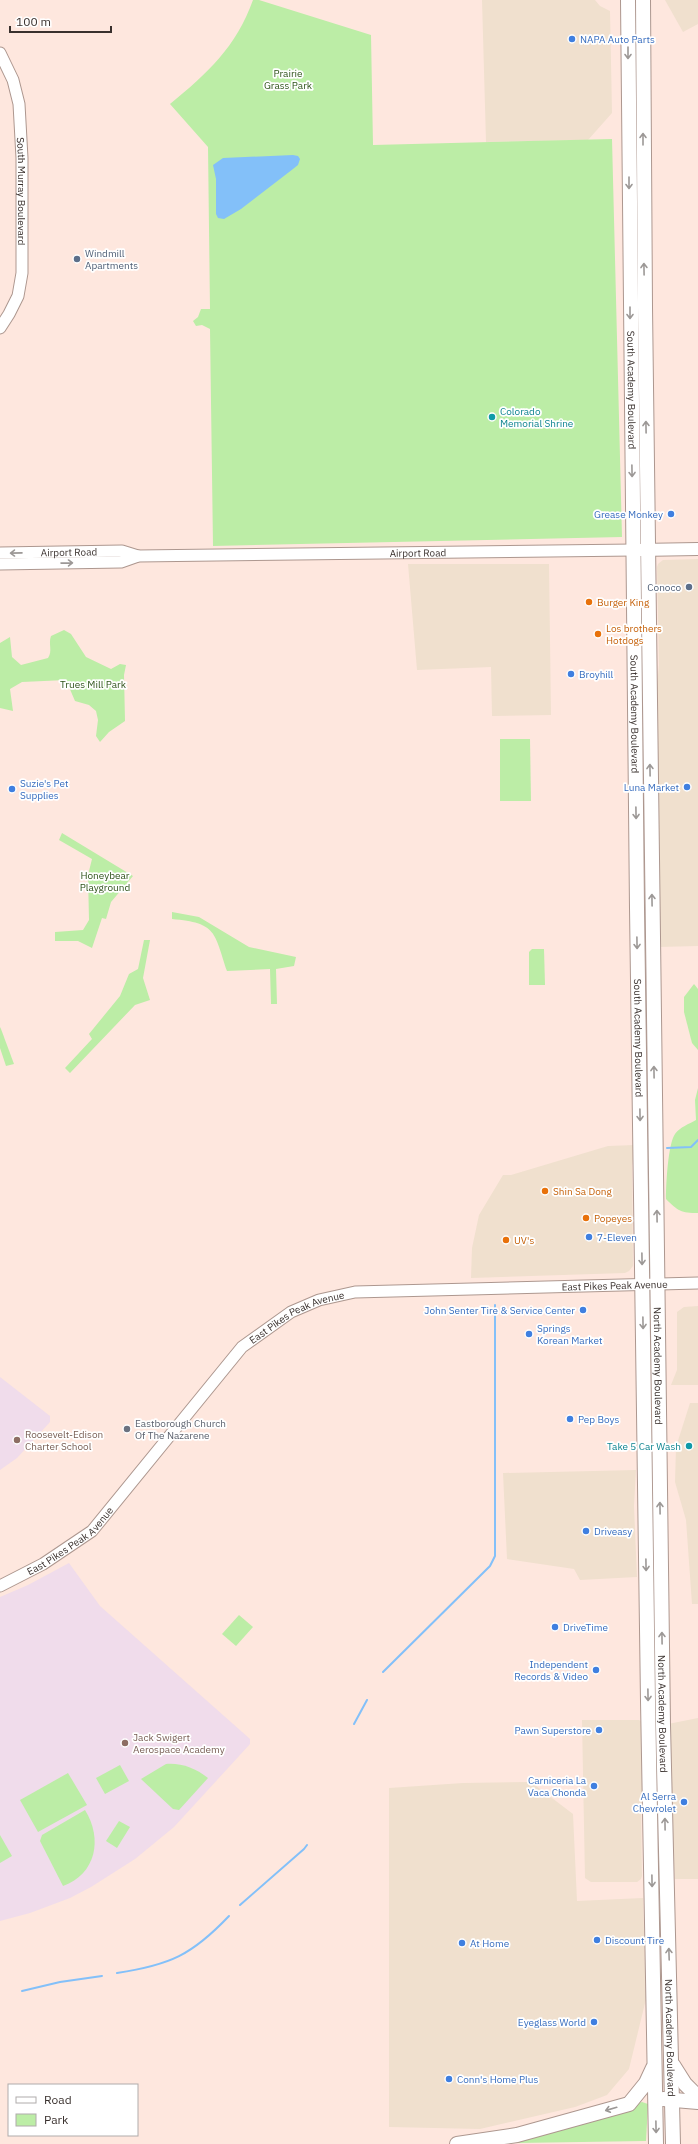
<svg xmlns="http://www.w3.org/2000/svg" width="698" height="2144" viewBox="0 0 698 2144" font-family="'IBM Plex Sans',sans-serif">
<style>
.commercial{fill:#f0e0ce}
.education{fill:#f0dceb}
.green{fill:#bceda6}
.water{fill:#83c0f9}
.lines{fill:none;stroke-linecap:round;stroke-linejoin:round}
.stream{stroke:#83c0f9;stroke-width:2}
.secondary-casing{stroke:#ad978f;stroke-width:13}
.primary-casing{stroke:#ad978f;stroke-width:14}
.highway-casing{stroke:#ad978f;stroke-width:16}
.secondary{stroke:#fff;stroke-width:11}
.primary{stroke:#fff;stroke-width:12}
.highway{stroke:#fff;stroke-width:14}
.oneway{stroke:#9c9896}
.shop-dot{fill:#3f7fe0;stroke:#fff;stroke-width:1.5}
.service-dot{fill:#5c6f8a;stroke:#fff;stroke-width:1.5}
.culture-dot{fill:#0f9aa8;stroke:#fff;stroke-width:1.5}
.food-dot{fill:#e8710a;stroke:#fff;stroke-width:1.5}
.worship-dot{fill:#6b7280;stroke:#fff;stroke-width:1.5}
.education-dot{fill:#8d6e63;stroke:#fff;stroke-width:1.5}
.labels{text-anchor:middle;stroke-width:3.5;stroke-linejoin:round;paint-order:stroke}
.shop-label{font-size:10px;fill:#366cbe;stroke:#fff;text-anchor:start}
.park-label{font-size:10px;fill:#2d5219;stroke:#fff}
.street-label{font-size:10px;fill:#39302d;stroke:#fff}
.service-label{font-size:10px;fill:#4e5e75;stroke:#fff;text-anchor:start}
.culture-label{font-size:10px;fill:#0d838f;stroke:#fff;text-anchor:start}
.food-label{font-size:10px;fill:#c56008;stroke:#fff;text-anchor:start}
.worship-label{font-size:10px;fill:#5b616d;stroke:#fff;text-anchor:start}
.education-label{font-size:10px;fill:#785e54;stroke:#fff;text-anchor:start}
</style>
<rect width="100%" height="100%" fill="#fee7de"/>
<!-- commercial -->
<g class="commercial">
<path d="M482,0H595L600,6L610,11L612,113L588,140L486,142Z"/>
<path d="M665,0H698V24L683,32Z"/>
<path d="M698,559V946L658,947L656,696L659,665L657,567L658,564L663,560Z"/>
<path d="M408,564H549L551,715L492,716L491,667L417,670Z"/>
<path d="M635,1145L632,1166L633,1266L629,1271L625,1273L471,1278L472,1248L479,1215L503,1175H511L608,1146Z"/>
<path d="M698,1306V1385H671L677,1370V1312L684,1307Z"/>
<path d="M690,1403H698V1604H692L686,1520L675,1482L676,1447Z"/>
<path d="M636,1470L634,1506L637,1577L580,1580L574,1569L507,1559L503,1473Z"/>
<path d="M698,1718V1879H675L663,1725Z"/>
<path d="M582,1720H639L642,1722L644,1766L641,1811L642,1876L641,1879L637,1882H591L585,1878Z"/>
<path d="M531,1782L573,1814L577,1901L643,1898L646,1999L629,2069L607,2095L575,2107L480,2129L389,2127V1788L463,1783Z"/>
</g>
<!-- education -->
<g class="education">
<path d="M0,1377L50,1416V1422L17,1458L0,1470Z"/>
<path d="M69,1563L100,1606L250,1739V1744L174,1827L135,1859L91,1887L70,1898L30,1913L0,1921V1597L28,1585Z"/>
</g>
<!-- green -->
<g class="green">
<path d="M253,0H259L371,35L373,145L612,139L622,537L213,546L210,329L202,325L196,326L193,321L198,317L201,309H210L208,147L170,104C208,73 236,47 253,0Z"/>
<path d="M64,630L71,634L86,657L111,669L120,664L126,665L124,675L125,721L109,732L100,742L96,736L98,720L96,711L89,705L75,701L66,680L22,682L10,689L13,711L0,708V643L10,637L12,657L21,665L48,658C53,651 48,644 51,636Z"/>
<path d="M500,739H530L531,801H500Z"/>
<path d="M62,833L133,876L111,902L106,919L102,918L92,948L78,941H55V932L83,930L89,920L88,875L92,859L59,840Z"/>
<path d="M172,912L199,917L249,947L296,957L294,966L276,969L277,1004H271L270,969L227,971C214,932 217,923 172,919Z"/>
<path d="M144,940H150L143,978L150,1000L135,1005L70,1073L65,1068L92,1039L89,1034L120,996L129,974L138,969Z"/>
<path d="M532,949H544L545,985H529V952Z"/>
<path d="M694,984L698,989V1050L692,1043L684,1012V997Z"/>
<path d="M0,1027L1,1029L14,1064L6,1066L0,1048Z"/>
<path d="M698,1088V1213C681,1213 678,1211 666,1199C666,1185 668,1144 675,1134C680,1127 689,1124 696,1120L695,1100Z"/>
<path d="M239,1615L253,1627L236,1646L222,1634Z"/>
<path d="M166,1764C182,1763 195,1768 208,1778L179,1810L173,1809L141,1779Z"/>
<path d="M120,1765L129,1781L105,1794L96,1778Z"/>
<path d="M68,1773L87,1805L38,1832L20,1800Z"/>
<path d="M85,1810C103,1839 96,1874 63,1886L40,1841L42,1835Z"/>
<path d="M119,1821L130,1827L117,1848L106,1841Z"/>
<path d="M0,1835L12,1856L0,1863Z"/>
<path d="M642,2102L648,2104L646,2141L517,2143V2139Z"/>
</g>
<!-- water -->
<path class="water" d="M293,155L298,156L300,159L298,165L293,169L241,209L224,219L218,218L216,214V179L213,165L223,158Z"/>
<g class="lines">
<!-- stream -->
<g class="stream">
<path d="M667,1148L691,1147L698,1140"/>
<path d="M383,1672L490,1566L495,1556V1305"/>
<path d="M354,1724L367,1700"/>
<path d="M240,1905L304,1849L307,1845"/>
<path d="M117,1973C170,1965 192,1955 229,1916"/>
<path d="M22,1991L60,1982L102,1976"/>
</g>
<!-- secondary casing -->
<g class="secondary-casing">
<g id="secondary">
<path id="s1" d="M0,53L13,80L19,104L22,158V273L18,296L9,314L0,328"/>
<path id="s2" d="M0,553L122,551L138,556"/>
<path id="s3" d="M0,564L121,562L138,556L634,550"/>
<path id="s4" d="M0,1586L43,1564L92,1531L242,1347L291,1312L319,1300L355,1292L698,1283"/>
</g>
</g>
<!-- primary casing -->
<g class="primary-casing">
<path id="primary" d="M639,550L698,549"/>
</g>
<!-- highway casing -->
<g class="highway-casing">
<g id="highway">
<path id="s5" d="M628,0L637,908L648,1701L656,2144"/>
<path id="s6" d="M643,0L645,307L663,1725L673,2144"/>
<path d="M673,2065L685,2084L698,2097"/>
<path d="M663,2099L698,2102"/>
<path d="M457,2144L517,2135L629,2104L646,2083L653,2068"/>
</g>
</g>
<!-- secondary -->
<use href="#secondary" class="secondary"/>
<!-- primary -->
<use href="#primary" class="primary"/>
<!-- highway -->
<use href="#highway" class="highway"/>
</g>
<!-- one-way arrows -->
<defs><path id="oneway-shaft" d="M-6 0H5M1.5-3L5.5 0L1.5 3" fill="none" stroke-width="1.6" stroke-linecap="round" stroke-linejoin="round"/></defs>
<g class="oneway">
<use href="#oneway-shaft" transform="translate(628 53) rotate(90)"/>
<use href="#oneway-shaft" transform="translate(643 139) rotate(-90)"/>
<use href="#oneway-shaft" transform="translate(629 183) rotate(90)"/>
<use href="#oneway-shaft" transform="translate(644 269) rotate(-91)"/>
<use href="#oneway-shaft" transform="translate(630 313) rotate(90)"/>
<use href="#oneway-shaft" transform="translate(646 427) rotate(-91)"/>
<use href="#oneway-shaft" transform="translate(632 471) rotate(89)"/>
<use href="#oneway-shaft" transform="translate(16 553) rotate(179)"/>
<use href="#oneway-shaft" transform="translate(67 563) rotate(-1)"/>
<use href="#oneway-shaft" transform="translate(650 770) rotate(-91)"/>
<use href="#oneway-shaft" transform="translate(636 813) rotate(89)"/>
<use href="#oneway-shaft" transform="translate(652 900) rotate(-91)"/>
<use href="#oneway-shaft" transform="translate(637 943) rotate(89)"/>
<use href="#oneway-shaft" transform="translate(654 1072) rotate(-91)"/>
<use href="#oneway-shaft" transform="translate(640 1115) rotate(89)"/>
<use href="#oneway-shaft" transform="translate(657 1216) rotate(-91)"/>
<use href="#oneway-shaft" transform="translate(642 1259) rotate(89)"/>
<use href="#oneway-shaft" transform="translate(643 1323) rotate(89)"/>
<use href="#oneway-shaft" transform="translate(660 1508) rotate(-91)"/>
<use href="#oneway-shaft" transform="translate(646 1565) rotate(89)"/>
<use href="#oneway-shaft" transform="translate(662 1638) rotate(-91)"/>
<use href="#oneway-shaft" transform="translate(648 1695) rotate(89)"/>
<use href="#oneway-shaft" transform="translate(665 1824) rotate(-91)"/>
<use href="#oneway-shaft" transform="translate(652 1881) rotate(89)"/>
<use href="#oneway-shaft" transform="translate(669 1954) rotate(-92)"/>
<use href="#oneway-shaft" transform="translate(611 2109) rotate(164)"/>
<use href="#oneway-shaft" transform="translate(656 2127) rotate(89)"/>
</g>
<!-- markers -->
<g class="shop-dot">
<circle cx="572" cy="39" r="4"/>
<circle cx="671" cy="514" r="4"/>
<circle cx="571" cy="674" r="4"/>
<circle cx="687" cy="787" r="4"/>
<circle cx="12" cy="789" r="4"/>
<circle cx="589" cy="1237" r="4"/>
<circle cx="583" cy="1310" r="4"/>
<circle cx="529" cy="1334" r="4"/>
<circle cx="570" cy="1419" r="4"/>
<circle cx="586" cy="1531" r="4"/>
<circle cx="555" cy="1627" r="4"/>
<circle cx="596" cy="1670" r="4"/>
<circle cx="599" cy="1730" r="4"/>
<circle cx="594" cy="1786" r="4"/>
<circle cx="684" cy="1802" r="4"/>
<circle cx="597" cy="1940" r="4"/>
<circle cx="462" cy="1943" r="4"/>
<circle cx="594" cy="2022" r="4"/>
<circle cx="449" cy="2079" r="4"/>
</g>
<g class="service-dot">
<circle cx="77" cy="259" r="4"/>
<circle cx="689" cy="587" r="4"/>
</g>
<g class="culture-dot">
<circle cx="492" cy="417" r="4"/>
<circle cx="689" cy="1446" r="4"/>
</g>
<g class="food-dot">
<circle cx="589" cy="602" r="4"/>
<circle cx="598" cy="634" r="4"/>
<circle cx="545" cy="1191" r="4"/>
<circle cx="586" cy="1218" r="4"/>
<circle cx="506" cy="1240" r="4"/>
</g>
<circle class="worship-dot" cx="127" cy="1429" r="4"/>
<g class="education-dot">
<circle cx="17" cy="1440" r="4"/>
<circle cx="125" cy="1743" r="4"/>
</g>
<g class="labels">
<!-- shop labels -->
<g class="shop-label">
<text x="580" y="43">NAPA Auto Parts</text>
<text x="663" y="518" text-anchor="end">Grease Monkey</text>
<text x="579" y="678">Broyhill</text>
<text x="20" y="787">Suzie's Pet<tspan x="20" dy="12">Supplies</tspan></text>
<text x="679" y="791" text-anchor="end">Luna Market</text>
<text x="597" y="1241">7-Eleven</text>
<text x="575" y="1314" text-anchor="end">John Senter Tire &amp; Service Center</text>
<text x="537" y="1332">Springs<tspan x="537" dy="12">Korean Market</tspan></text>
<text x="578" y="1423">Pep Boys</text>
<text x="594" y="1535">Driveasy</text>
<text x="563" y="1631">DriveTime</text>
<text x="588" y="1668" text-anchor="end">Independent<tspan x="588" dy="12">Records &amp; Video</tspan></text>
<text x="591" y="1734" text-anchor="end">Pawn Superstore</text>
<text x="586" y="1784" text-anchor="end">Carniceria La<tspan x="586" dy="12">Vaca Chonda</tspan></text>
<text x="676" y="1800" text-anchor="end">Al Serra<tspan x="676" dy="12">Chevrolet</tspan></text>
<text x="605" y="1944">Discount Tire</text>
<text x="470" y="1947">At Home</text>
<text x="586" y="2026" text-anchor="end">Eyeglass World</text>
<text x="457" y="2083">Conn's Home Plus</text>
</g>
<!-- park labels -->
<g class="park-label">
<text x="288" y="77">Prairie<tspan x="288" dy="12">Grass Park</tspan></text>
<text x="93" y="688">Trues Mill Park</text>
<text x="105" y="879">Honeybear<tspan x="105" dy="12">Playground</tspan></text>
</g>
<!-- street labels -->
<g class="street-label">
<text dy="4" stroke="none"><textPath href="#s1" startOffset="142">South Murray Boulevard</textPath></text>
<text dy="4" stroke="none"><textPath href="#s5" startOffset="390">South Academy Boulevard</textPath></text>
<text dy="4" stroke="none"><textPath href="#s2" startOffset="69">Airport Road</textPath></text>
<text dy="4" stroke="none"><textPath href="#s3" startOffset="419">Airport Road</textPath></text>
<text dy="4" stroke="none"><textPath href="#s5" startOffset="714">South Academy Boulevard</textPath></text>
<text dy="4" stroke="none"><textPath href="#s5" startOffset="1038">South Academy Boulevard</textPath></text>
<text dy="4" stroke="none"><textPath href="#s4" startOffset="732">East Pikes Peak Avenue</textPath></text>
<text dy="4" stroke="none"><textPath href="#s4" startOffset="408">East Pikes Peak Avenue</textPath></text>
<text dy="4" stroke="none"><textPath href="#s6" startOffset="1366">North Academy Boulevard</textPath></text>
<text dy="4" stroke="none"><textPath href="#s4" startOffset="84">East Pikes Peak Avenue</textPath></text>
<text dy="4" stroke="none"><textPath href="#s6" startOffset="1714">North Academy Boulevard</textPath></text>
<text dy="4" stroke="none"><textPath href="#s6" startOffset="2038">North Academy Boulevard</textPath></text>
</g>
<!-- service labels -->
<g class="service-label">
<text x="85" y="257">Windmill<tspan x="85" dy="12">Apartments</tspan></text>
<text x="681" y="591" text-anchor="end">Conoco</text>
</g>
<!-- culture labels -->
<g class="culture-label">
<text x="500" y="415">Colorado<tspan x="500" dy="12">Memorial Shrine</tspan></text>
<text x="681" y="1450" text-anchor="end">Take 5 Car Wash</text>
</g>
<!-- food labels -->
<g class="food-label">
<text x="597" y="606">Burger King</text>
<text x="606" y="632">Los brothers<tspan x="606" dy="12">Hotdogs</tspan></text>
<text x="553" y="1195">Shin Sa Dong</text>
<text x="594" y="1222">Popeyes</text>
<text x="514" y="1244">UV's</text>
</g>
<!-- worship labels -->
<g class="worship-label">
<text x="135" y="1427">Eastborough Church<tspan x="135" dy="12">Of The Nazarene</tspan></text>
</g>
<!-- education labels -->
<g class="education-label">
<text x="25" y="1438">Roosevelt-Edison<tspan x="25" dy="12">Charter School</tspan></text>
<text x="133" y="1741">Jack Swigert<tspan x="133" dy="12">Aerospace Academy</tspan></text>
</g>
</g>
<!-- legend -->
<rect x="8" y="2084" width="130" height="52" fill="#ffffff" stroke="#b0acab"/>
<rect x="16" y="2097" width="20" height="6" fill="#ffffff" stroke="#b0acab"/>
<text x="44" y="2104" font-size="12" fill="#39302d">Road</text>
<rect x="16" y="2114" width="20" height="12" fill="#bceda6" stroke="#b0acab"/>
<text x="44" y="2124" font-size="12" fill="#39302d">Park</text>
<!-- scale -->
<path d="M10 26v6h101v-6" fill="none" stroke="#39302d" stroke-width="2"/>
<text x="16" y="26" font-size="12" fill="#39302d" stroke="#ffffff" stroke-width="3" paint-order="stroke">100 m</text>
</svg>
